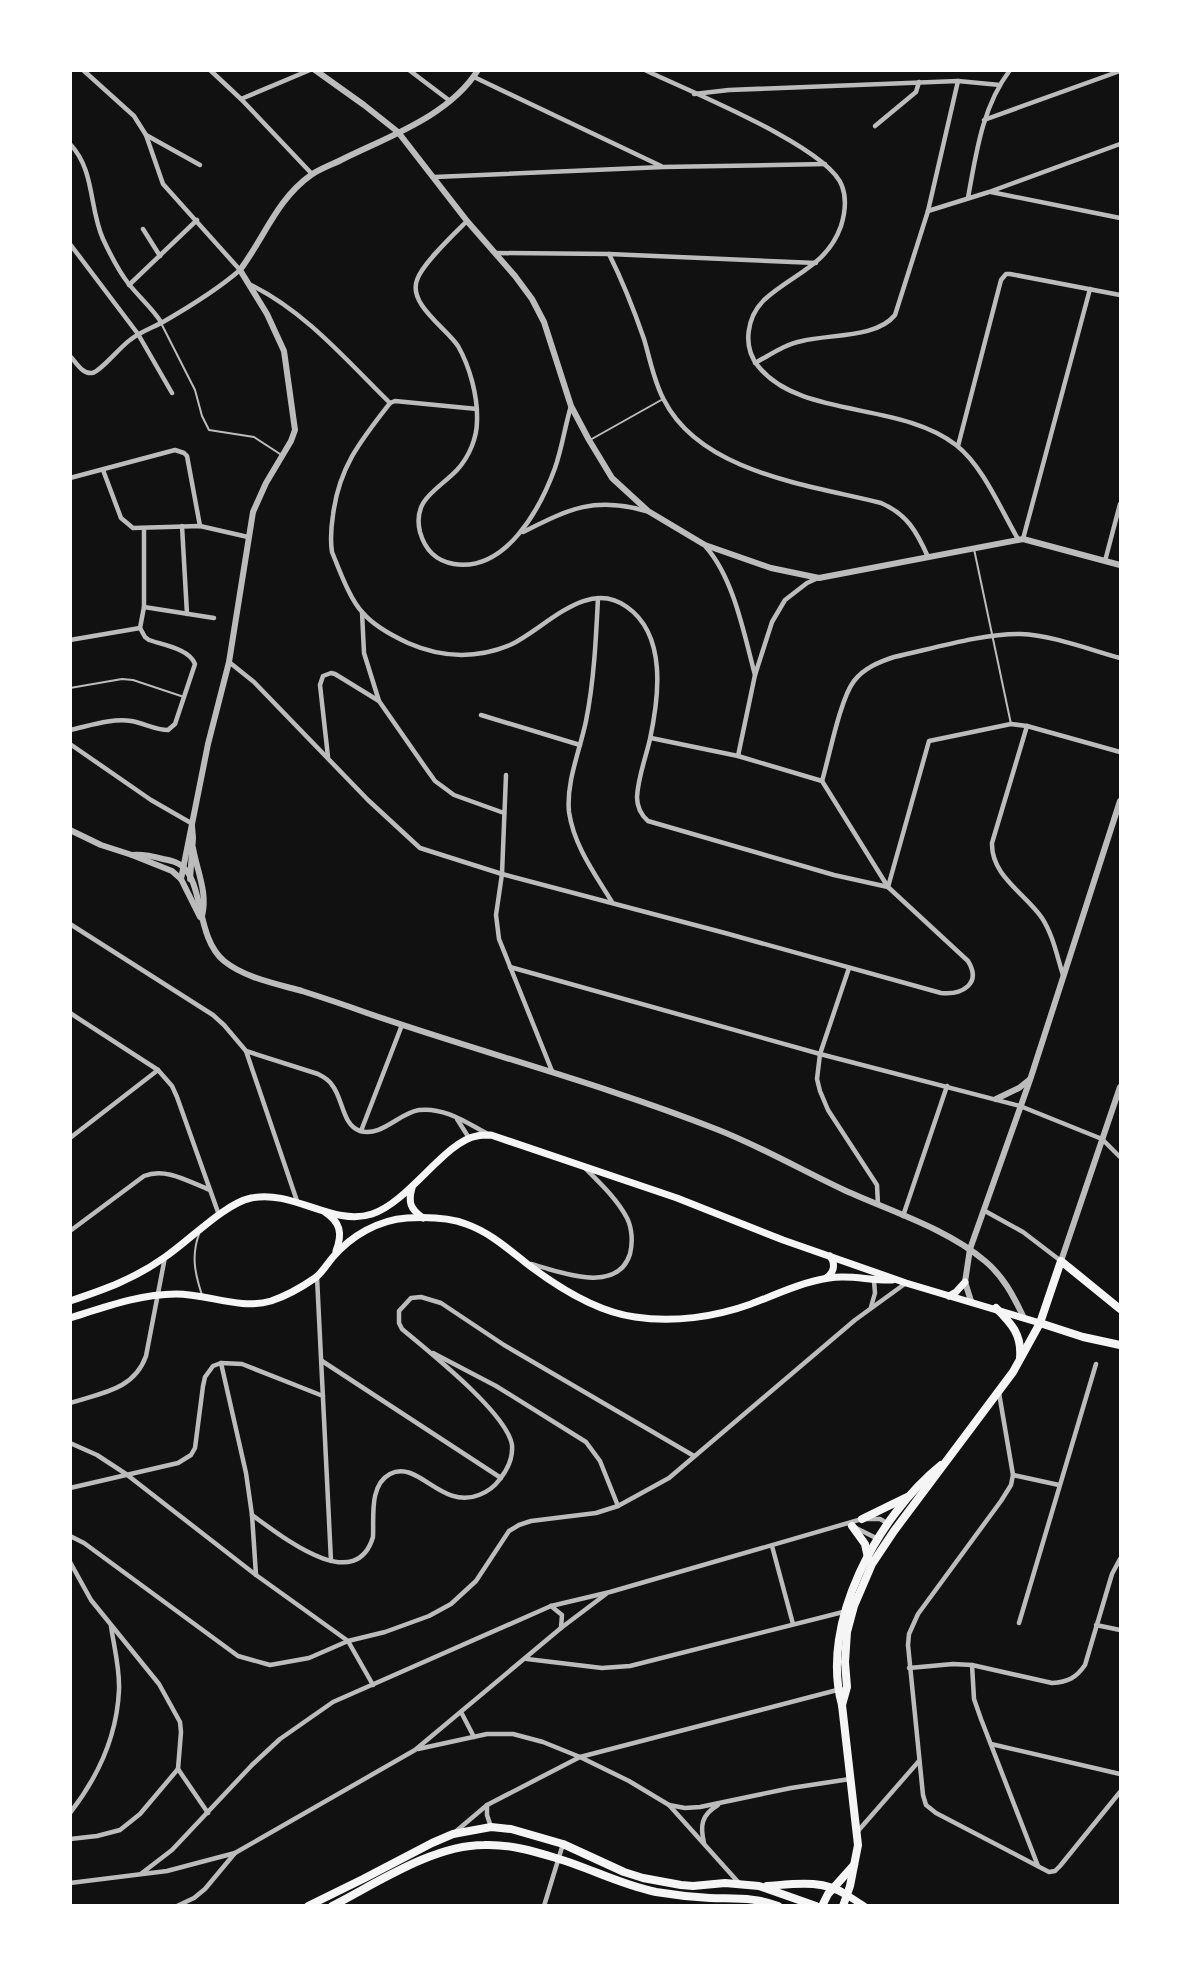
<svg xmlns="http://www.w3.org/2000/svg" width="1191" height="1976" viewBox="0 0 1191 1976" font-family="'DejaVu Sans',sans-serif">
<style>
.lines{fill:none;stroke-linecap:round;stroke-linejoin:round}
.service{stroke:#bcbcbc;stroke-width:2}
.minor{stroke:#bcbcbc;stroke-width:4.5}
.tertiary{stroke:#bcbcbc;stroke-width:6}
.secondary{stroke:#f5f5f5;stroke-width:7}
.primary{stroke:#f5f5f5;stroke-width:8}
</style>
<rect width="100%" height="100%" fill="#111"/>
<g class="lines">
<!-- service -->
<g class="service">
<path d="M161,323L195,390L202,416L209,430L254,437L280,454"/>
<path d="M590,440L663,399"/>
<path d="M974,549L1011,724"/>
<path d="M70,688L122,679L133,680L184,697"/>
<path d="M199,1234C191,1256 195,1274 202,1295"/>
</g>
<!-- minor -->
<g class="minor">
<path d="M210,70L241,99L312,174"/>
<path d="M409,70L450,101"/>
<path d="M645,70C686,90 829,147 842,186C847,199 845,213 841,226C827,266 792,274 764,300C747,317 742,346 758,366C800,419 900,401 956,445C983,466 1001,510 1018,539"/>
<path d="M474,77L661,166"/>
<path d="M694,94L729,90L958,81L1000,85"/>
<path d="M241,99L310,70"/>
<path d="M984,120L1120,71"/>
<path d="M875,126L916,92L919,82"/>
<path d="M146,135L200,165"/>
<path d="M70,144C95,170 89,208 103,239C110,254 118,270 128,283C139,297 152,308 161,322"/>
<path d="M435,177L663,167L825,164"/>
<path d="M991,192L1120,218"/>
<path d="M968,198C976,154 982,107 1010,70"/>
<path d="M928,211L989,192L1120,144"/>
<path d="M467,221C454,234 422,264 417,280C408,304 446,328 458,346C470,367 478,397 477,421C477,438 469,457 457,470C438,490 412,499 420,532C425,550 436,561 454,564C506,572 540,509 555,468C562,448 565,426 571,406"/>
<path d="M143,229L160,256"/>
<path d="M70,244L138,334L172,393"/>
<path d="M495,253L609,254L816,263"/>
<path d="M609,254C623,282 634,310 644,339C650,359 654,382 664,400C701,473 810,485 881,503C907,514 917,532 928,557"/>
<path d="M129,285L197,220"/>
<path d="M251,285C306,312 347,361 390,403C361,440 339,467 333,515C331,528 330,539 332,552C339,569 350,600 363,613C374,626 393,636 408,643C442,658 476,659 510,645C545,629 587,577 627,607C667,635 659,697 650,739C646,757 638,777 637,797C637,806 640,814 648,821L834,875L888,887L929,741L1011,724L1027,726L1120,752"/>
<path d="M70,356C76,362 82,374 92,373C100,372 121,346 130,340C140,332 152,328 163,322C189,307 217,290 240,270L163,184L146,135L134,116L83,70"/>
<path d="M755,363C770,355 785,344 802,341C830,334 877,338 895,315L928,211L958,81"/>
<path d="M390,403L395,401L477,409"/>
<path d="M958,446L1001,280L1006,274H1010L1120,295"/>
<path d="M103,470L121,518L133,528L200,526L248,537"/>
<path d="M70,478L175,450L184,453L187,456L200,526"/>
<path d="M182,526L187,614"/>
<path d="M523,532C569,509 594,496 646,511"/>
<path d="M1023,539L1090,289"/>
<path d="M706,547C734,579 744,634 755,675"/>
<path d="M1105,561L1120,504"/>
<path d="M598,598C596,639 594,681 586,721C580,750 566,782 569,812C574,846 595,874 612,902"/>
<path d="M144,607L214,618"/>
<path d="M362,612L364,653L379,701L425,767L435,781L454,795L504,813"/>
<path d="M140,628L144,607V529"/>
<path d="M70,640L140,628"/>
<path d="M229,662L254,682L368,800L420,848L502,874L496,915L499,939L552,1071"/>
<path d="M481,715L580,745"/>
<path d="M1027,726L992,843C991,876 1025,893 1042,918C1053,935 1057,956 1063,975"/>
<path d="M70,730C89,726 112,718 131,721C144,723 155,730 168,730L175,724L195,664C190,649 163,645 149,640L145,637L140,628"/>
<path d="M70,744L151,800L191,823"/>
<path d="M738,756L755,675L772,622L785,600L807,583L818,578"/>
<path d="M328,757L320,685L323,676L331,673L335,674L379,701"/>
<path d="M506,775L502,874L725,933L941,993C962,995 982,984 968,961L888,887L822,781L738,756L651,738"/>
<path d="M822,781C829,758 840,699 854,681C864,668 879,662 894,657C931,649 984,633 1021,634C1051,635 1091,650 1120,658"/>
<path d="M70,924L213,1015L224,1025L246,1051L297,1201"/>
<path d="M510,967L820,1054L1020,1106L1102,1139L1120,1157"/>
<path d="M849,968L820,1054L817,1079L820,1091L828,1110L877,1185L878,1205"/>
<path d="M70,1013L158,1070L172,1086L177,1097L219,1215"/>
<path d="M246,1051L318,1074C324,1077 329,1080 332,1085C343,1098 342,1125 360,1131C382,1137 399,1113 419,1110C445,1107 467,1123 488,1134"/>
<path d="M457,1119L469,1138"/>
<path d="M361,1131L402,1025"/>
<path d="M70,1138L158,1070"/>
<path d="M985,1211L1023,1232L1061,1261"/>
<path d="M903,1216L947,1086"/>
<path d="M70,1231L144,1176C166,1167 189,1182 210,1190"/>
<path d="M531,1264C560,1272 617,1295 630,1254C633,1242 632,1228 627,1218C617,1199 600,1183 585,1168"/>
<path d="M317,1277L331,1561"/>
<path d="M871,1307L875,1293L874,1281"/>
<path d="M433,1353L496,1386L586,1442L600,1461L618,1506"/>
<path d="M322,1361L501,1478"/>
<path d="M221,1363L246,1473L252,1515L256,1575"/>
<path d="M999,1393L1013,1475L1011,1485L1001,1501L918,1614L909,1634L908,1645L923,1795L926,1805L936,1813L1049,1872L1055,1871L1060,1866L1120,1792"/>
<path d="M70,1403C101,1393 134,1390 146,1356L165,1257"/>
<path d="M70,1443L97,1455L126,1474L256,1575L348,1641L373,1685"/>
<path d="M1013,1475L1059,1485"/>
<path d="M70,1488L178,1463L191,1455L195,1448L203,1386L205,1377L213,1366L221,1363L242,1364L323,1396"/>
<path d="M252,1515C279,1534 355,1597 373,1537C374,1517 369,1485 390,1474C418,1459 441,1510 479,1495C487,1492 495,1486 500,1479C508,1469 513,1457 512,1445C507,1413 428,1351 402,1329L399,1323V1311L411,1298L421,1297L441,1303L504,1345L694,1456"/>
<path d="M854,1527L878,1539"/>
<path d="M70,1536L84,1543L238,1656L270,1665L309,1658L348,1641L385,1632L429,1616L451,1604L476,1581L509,1531L519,1525L531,1521L596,1513L618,1506L669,1478L855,1320L906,1283"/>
<path d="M772,1546L793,1624"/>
<path d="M70,1562L91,1600L159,1684L180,1722L181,1732L178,1769L140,1814L120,1830L97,1836L70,1839"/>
<path d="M551,1606L562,1615L561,1628"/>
<path d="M1019,1623L1096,1364"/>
<path d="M1096,1625L1120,1630"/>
<path d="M527,1659L602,1668L630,1666L847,1611"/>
<path d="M972,1665L974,1699L981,1719L1038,1866"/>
<path d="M909,1668L953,1664L972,1665L1052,1683C1068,1682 1076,1678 1085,1665L1112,1574L1120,1559"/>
<path d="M461,1712L474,1737"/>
<path d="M991,1744L1120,1774"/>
<path d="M418,1749L487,1734H513L543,1742L580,1757L629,1781L669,1805L739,1883"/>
<path d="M178,1769L208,1813"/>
<path d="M487,1805V1815L491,1827"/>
<path d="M669,1805L685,1808L700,1807L791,1788L850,1779"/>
<path d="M70,1813C98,1777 117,1736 119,1690C120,1669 114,1647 111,1626"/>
<path d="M858,1831L919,1761"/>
<path d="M454,1833L487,1805L580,1757L841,1689"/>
<path d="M704,1843C700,1826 701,1815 718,1805"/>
<path d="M142,1873L172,1850L252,1765L280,1739L333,1702L551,1606L610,1592L862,1519H880L889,1524"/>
<path d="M70,1883L167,1871L235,1853"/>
<path d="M177,1906L194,1898L205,1889L235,1853L415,1750L561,1628L606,1594"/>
<path d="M544,1906L563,1844"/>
</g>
<!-- tertiary -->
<g class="tertiary">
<path d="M315,70L364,105L398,132L467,221L515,276L532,299L544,322L571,406L589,440L612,478L648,511L705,545L771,568L819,578L1023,539L1120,565"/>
<path d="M70,830L101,845L132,855L172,871L181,879L200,917"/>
<path d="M193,848C197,871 208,893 202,916"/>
<path d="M132,855C143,854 152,856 163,859C169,860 177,862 182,866C204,884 196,938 224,961C245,978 277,984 302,991C324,998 345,1005 367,1013C483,1053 602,1084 716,1129C760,1146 801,1170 844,1190C890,1211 946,1228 985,1261C1003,1276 1013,1295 1023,1316"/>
<path d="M181,879L208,744L229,662L253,512L266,483L291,441L295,430L284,351L267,314L240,270C264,238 277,199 311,175C321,168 334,164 345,158C390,136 450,115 478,70"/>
<path d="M190,879L193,838L192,826"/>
<path d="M996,1099L1019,1088L1029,1080"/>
<path d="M1061,1261L1120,1087"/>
<path d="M971,1301L965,1282L970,1249L1030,1080L1120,801"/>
</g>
<!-- secondary -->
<g class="secondary">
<path d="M412,1188C408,1202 410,1209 423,1218"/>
<path d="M325,1212C340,1222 343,1233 336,1251"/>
<path d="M826,1278C834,1273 836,1264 830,1256"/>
<path d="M949,1296L956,1292L965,1282"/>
<path d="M70,1301C106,1289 134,1279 165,1257C190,1240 224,1204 251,1198C293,1189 333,1227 372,1214C409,1202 445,1141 477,1136C481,1135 486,1135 491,1135L677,1198L783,1240L906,1283L1040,1323"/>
<path d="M70,1318C105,1307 140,1294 176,1294C208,1294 240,1310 271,1301C286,1296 302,1287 315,1278C322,1273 327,1264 333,1257C351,1236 378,1220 407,1218C425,1217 448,1217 466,1224C489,1232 507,1248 526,1263C556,1286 597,1312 635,1317C673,1323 715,1317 751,1304C777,1294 802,1282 829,1278C849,1274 871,1281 892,1280"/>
<path d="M847,1895L864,1906"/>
</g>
<!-- primary -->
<g class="primary">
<path d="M996,1308C1012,1324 1022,1335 1020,1358"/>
<path d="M1040,1323L1083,1337L1120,1345"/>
<path d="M862,1519L907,1497"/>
<path d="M852,1526L865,1544L868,1558"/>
<path d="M842,1705L847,1687L845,1662L847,1632L854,1606L872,1564L894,1531L1013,1372L1040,1323L1061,1261L1120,1309"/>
<path d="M767,1886C795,1884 822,1879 847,1895"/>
<path d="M308,1906L363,1879L432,1843L453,1834L491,1827L511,1829L563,1844L624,1872L643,1878L681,1885L693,1886L725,1883L759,1886L816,1906"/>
<path d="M332,1906C377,1883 433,1845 484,1845C509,1844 533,1851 556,1858C590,1868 621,1885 656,1892C674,1895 692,1897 710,1898C734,1899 756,1897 778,1906"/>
<path d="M822,1906L828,1894L854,1865"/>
<path d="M843,1906L850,1886L858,1845L842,1705C819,1623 878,1516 941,1465"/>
</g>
</g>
<!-- border -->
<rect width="1191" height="1976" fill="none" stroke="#ffffff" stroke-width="144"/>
</svg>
